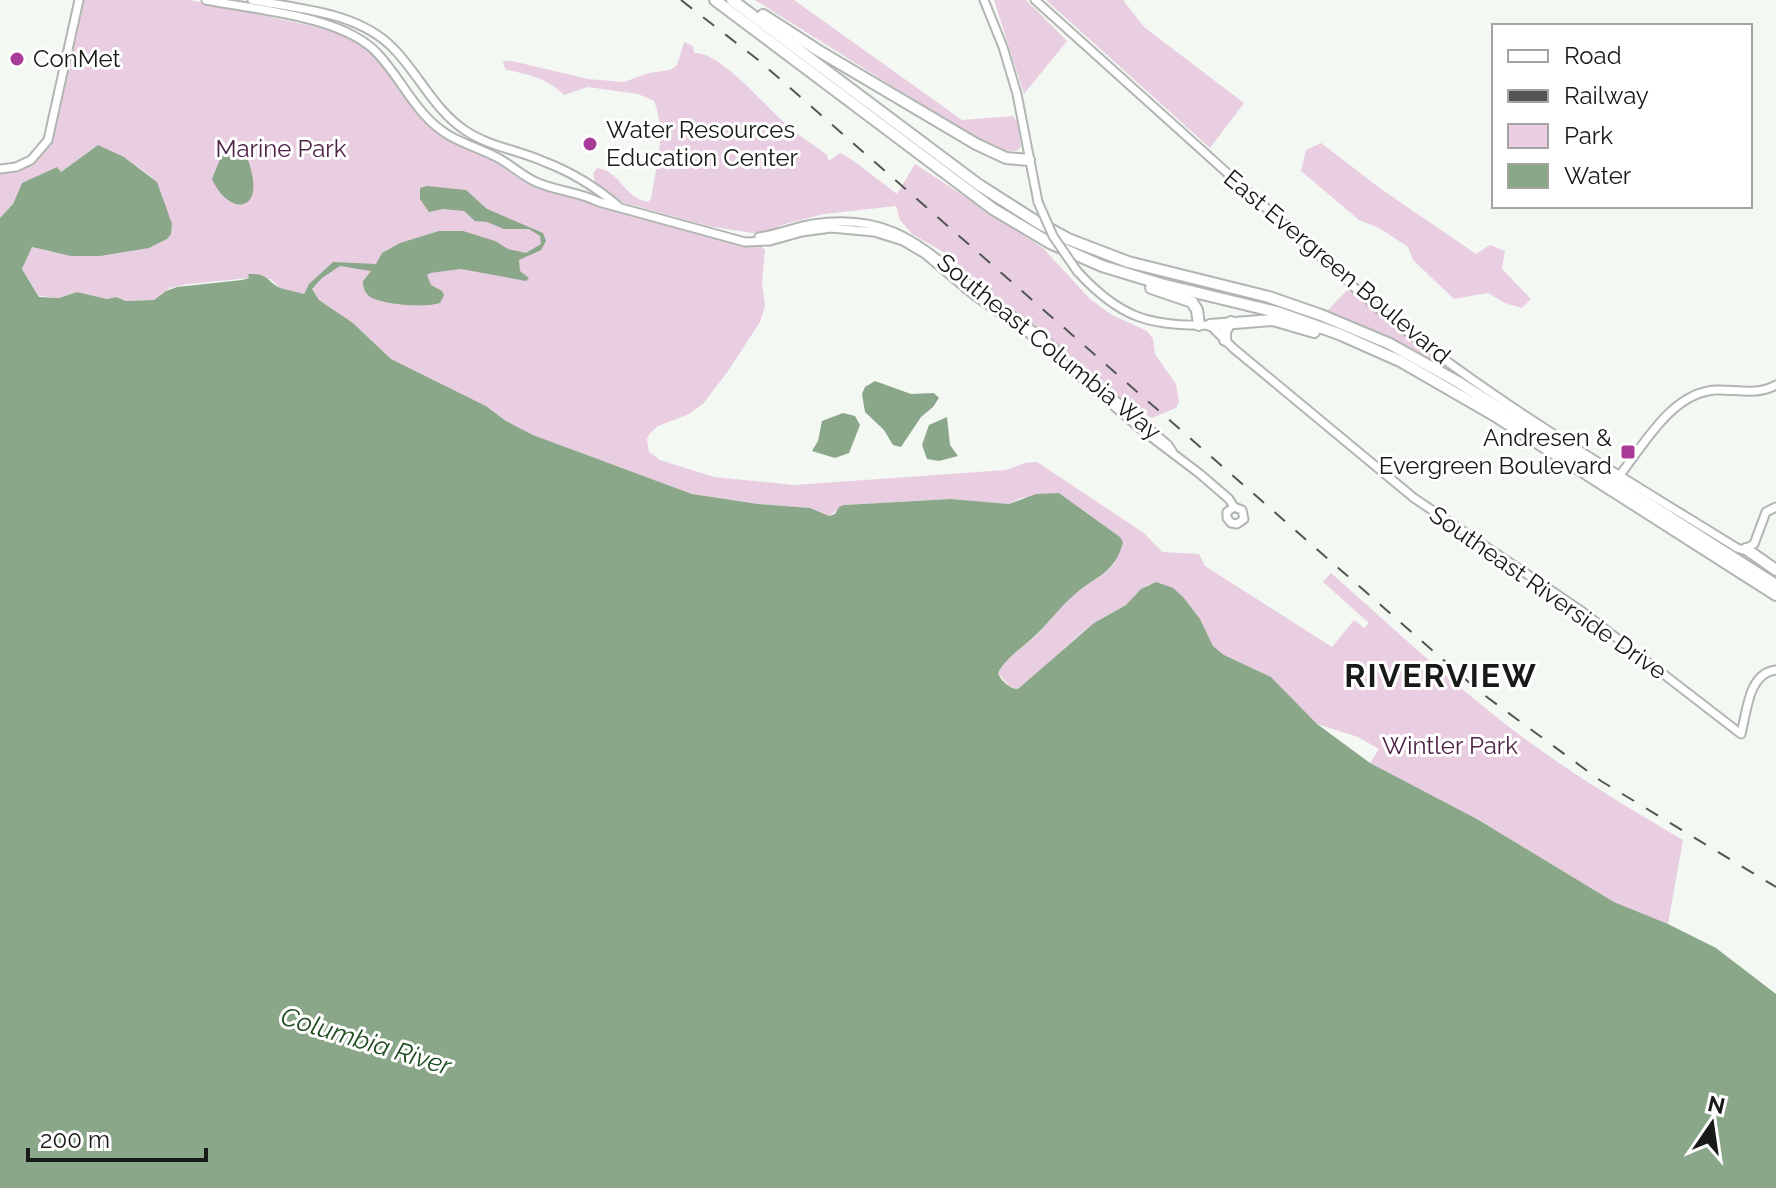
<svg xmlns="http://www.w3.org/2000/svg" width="1776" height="1188" viewBox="0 0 1776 1188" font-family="Raleway,sans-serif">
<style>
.green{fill:#e9cee2}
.water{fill:#8aa789}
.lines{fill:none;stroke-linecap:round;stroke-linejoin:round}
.tertiary-casing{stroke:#b2b6b2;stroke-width:11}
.motorway-casing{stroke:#b2b6b2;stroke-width:14}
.tertiary{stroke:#fff;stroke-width:7}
.motorway{stroke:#fff;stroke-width:10}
.rail{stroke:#525552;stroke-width:2;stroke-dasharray:14 14;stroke-linecap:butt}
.tertiary-bridge-casing{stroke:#b2b6b2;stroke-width:11;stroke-linecap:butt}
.tertiary-bridge{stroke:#fff;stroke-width:7}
.poi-dot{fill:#a93b99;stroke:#fff;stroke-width:3}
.labels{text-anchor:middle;stroke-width:6;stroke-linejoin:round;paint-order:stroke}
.poi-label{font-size:24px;fill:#181a18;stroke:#fff;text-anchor:start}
.park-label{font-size:24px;fill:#4e2247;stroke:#fff}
.street-label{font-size:24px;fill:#181a18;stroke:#fff}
.water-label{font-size:26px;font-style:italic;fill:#214d22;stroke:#fff}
.district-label{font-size:32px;font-weight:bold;letter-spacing:2px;fill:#181a18;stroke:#fff}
</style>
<rect width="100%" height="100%" fill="#f3f8f3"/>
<!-- green -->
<g class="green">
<path d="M84,0H190L336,31L362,44L377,57L412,107L433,127L464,148L499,161L529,184L650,221L740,245L762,247L765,250L762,282L765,306L760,322L728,371L703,404L687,415L658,426L650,433L647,439L649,452L660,460L714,477L794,485L1006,470L1025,463L1037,462L1144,533L1162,552L1199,554L1205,566L1332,647L1354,620L1364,628L1369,623L1323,582L1331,573C1391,626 1449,681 1513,730C1567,771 1625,806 1683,840L1668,924L1614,902L1477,819L1370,763L1379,749L1358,737L1317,724L1271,677L1224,655L1213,646L1200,619L1184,598L1149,584L1136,594L1133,601L1094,623L1077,637L1025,685L1018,690L1009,686L998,673C1006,657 1025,646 1038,634C1051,620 1062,604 1077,592C1100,574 1121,572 1120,537L1059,493L1021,498L1009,504L951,499L844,505L829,516L810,508L758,504L692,494L533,435L506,421L486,406L391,359L353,323L319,300L309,285L304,294H301L280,288L271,279L249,278L188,284L170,288L154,300L126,301L116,297L107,299L77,292L59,298L39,296L22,269L32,247L49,251L149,248L167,239L152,177L124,157L95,147L61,172L57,167L22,183L13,204L0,218V173L15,171L53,139Z"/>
<path d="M755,0H794L962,120L1013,116L1018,123L1021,147L1016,151L1000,150L959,128Z"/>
<path d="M994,0H1026L1067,41L1024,94Z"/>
<path d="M1046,0H1123L1144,27L1244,103L1210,148Z"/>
<path d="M684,42L693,46L694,53C721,51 766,108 787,125C799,136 814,145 827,155L829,161L840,153L851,159L897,194L915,164L1043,248L1090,299L1112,315L1147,331L1153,339L1155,354L1176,384L1179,402L1176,408L1152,418L1122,402L1035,326L993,295L945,253L912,234L900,220L896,206L824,214L785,224L765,233H752L708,226L629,204L613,199L595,184L593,173L597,168C621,171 622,197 648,202L651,199C656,166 667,133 654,101L638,94L588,87L564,95C548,79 528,74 506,70L503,64L504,61H512L588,79L624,82L649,73L670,70L677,65Z"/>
<path d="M1321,143L1381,189L1476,254L1490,245L1505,251L1502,269L1531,299L1522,308L1505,303L1488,293L1454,299L1413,260L1408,247L1379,228L1359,220L1301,171L1306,150Z"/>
<path d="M1348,289L1435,358L1431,360L1394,339L1327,311Z"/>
</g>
<!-- water -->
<g class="water">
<path d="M98,145L124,157L157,182L172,224L171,234L167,239L149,248L100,256H71L32,247L22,269L39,297L59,298L77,292L107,299L116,297L126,301L154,300L166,291L177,287L242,280L249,278L248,274C272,273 267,285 284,289C291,291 298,292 304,294L309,284L333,262L376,264L382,253L400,243L439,231H463L495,241L508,249L526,253L541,244L540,236L529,229H504L487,222L475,221L464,211L443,209L429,212L420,199V188L427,186L466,190L487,209L543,233L546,241L541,250L519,260L520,271L529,278L526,281L461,269L430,273L427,275L431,285L442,291L444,295L440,303C424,308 388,305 372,298C365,294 363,288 363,281L371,271L340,266L322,278L312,289L319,300L353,323L391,359L486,406L506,421L533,435L692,494L758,504L810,508L829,516L835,514L839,507L844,505L951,499L1009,504L1036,494L1059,493L1120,537L1123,542C1115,575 1094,576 1073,596C1060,607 1050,621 1038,633C1025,646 1006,657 998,673C1001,681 1010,689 1018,689L1094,623L1126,605L1141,589L1156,582L1173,588L1184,598L1200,619L1213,646L1224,655L1271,677L1317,724L1370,763L1477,819L1614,902L1668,924L1716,948L1776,994V1188H0V218L13,204L22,183L57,167L61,172Z"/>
<path d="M229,150L243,153C249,159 249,163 251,170C263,215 227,214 212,179L222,154Z"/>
<path d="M875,381L911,394L934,393L939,398L933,407L921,417L901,447L893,445L884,430L865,412L862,394L865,387Z"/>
<path d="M843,413L855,416L860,425L849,453L835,458L812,451L818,441L822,421Z"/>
<path d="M947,417L950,445L958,456L939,461L927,459L922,445L929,425Z"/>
</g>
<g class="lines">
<!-- tertiary casing -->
<g class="tertiary-casing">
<g id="tertiary">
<path d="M206,0C256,10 344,16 378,54C404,82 416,116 450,136C466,145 484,150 500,159C512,166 523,176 536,182C556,191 579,192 599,202L745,242L770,241L802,232L831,228L874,232L903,241L925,254L975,296L1025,330L1142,430L1200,474L1229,499L1234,507L1242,510L1244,519L1237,524L1231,523L1227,518V512L1234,507"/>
<path d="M252,0C300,9 359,12 394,49C420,76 434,110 466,131C490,147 519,150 545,162C571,172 597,188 618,206"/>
<path d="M984,0L1003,47L1017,94L1038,202"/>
<path d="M1035,0L1365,297C1479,394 1610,469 1737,548L1743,550L1754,544L1766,512L1776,507"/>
<path d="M0,169L16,167L31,160L48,140L79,0"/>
<path d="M759,237C778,234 795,227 813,224C892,212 922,248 978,291C1004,312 1032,327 1056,350"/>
<path d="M1077,271C1119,317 1149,327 1210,325L1233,348L1414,498L1583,612L1741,734C1747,712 1748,673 1776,670"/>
<path d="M1090,379L1168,445L1172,451"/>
<path d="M1620,475C1645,443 1672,393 1715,390C1736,389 1756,396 1776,385"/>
</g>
</g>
<!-- motorway casing -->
<g class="motorway-casing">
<g id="motorway">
<path d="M715,0L993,209L1050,243L1102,266L1161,284L1277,312L1339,334L1400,361L1497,417L1776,595"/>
<path d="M732,0L979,185L1037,222L1068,239L1128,262L1269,297L1321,315L1390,344L1458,382L1776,585"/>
<path d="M763,15L819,51L976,144L1006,158L1029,160"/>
<path d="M1151,288L1192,302L1197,310L1199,325"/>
<path d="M1210,325L1273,320L1314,332"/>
<path d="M1225,340V331L1231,322"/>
<path d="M1746,549L1776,570"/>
</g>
</g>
<!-- tertiary -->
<use href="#tertiary" class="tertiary"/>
<!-- motorway -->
<use href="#motorway" class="motorway"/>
<!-- rail -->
<path class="rail" d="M681,0L757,59L1480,692L1601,781L1776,887"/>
<!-- tertiary-bridge casing -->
<g class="tertiary-bridge-casing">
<path id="tertiary-bridge" d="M1038,202L1053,236L1077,271"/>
</g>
<!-- tertiary-bridge -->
<use href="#tertiary-bridge" class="tertiary-bridge"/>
</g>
<!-- markers -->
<g class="poi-dot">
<circle cx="17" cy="59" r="8"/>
<circle cx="590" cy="144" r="8"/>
<rect x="1620" y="444" width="16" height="16" rx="4"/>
</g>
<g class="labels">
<!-- poi labels -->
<g class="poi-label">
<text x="33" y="67">ConMet</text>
<text x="606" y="138">Water Resources<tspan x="606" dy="28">Education Center</tspan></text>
<text x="1612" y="446" text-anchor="end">Andresen &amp;<tspan x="1612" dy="28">Evergreen Boulevard</tspan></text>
</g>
<!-- park labels -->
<g class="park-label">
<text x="281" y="157">Marine Park</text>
<text x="1450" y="754">Wintler Park</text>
</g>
<!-- street labels -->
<g class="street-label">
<text transform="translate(1337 267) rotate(40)" y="8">East Evergreen Boulevard</text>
<text transform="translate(1049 347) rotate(39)" y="8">Southeast Columbia Way</text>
<text transform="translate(1548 593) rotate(35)" y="8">Southeast Riverside Drive</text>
</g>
<!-- water labels -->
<g class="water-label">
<text transform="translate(366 1041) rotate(17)" y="9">Columbia River</text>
</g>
<!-- district labels -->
<g class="district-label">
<text x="1441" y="687">RIVERVIEW</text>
</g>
</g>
<!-- legend -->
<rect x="1492" y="24" width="260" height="184" fill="#ffffff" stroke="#a3a3a3" stroke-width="2"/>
<rect x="1508" y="50" width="40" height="12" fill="#ffffff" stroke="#a3a3a3" stroke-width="2"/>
<text x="1564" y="64" font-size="24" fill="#181a18">Road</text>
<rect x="1508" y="90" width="40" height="12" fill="#525552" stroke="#a3a3a3" stroke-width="2"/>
<text x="1564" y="104" font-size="24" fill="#181a18">Railway</text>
<rect x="1508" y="124" width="40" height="24" fill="#e9cee2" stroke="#a3a3a3" stroke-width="2"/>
<text x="1564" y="144" font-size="24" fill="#181a18">Park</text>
<rect x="1508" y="164" width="40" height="24" fill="#8aa789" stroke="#a3a3a3" stroke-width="2"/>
<text x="1564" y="184" font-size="24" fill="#181a18">Water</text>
<!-- north arrow -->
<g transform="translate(1712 1124) rotate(13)" stroke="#ffffff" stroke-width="6" paint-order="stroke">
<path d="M0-6L14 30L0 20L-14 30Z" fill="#181a18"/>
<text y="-12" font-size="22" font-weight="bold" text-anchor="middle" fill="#181a18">N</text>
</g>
<!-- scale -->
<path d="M28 1148v12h178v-12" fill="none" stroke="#181a18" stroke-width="4"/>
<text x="40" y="1148" font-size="24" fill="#181a18" stroke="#ffffff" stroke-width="6" paint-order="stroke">200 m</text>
</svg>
